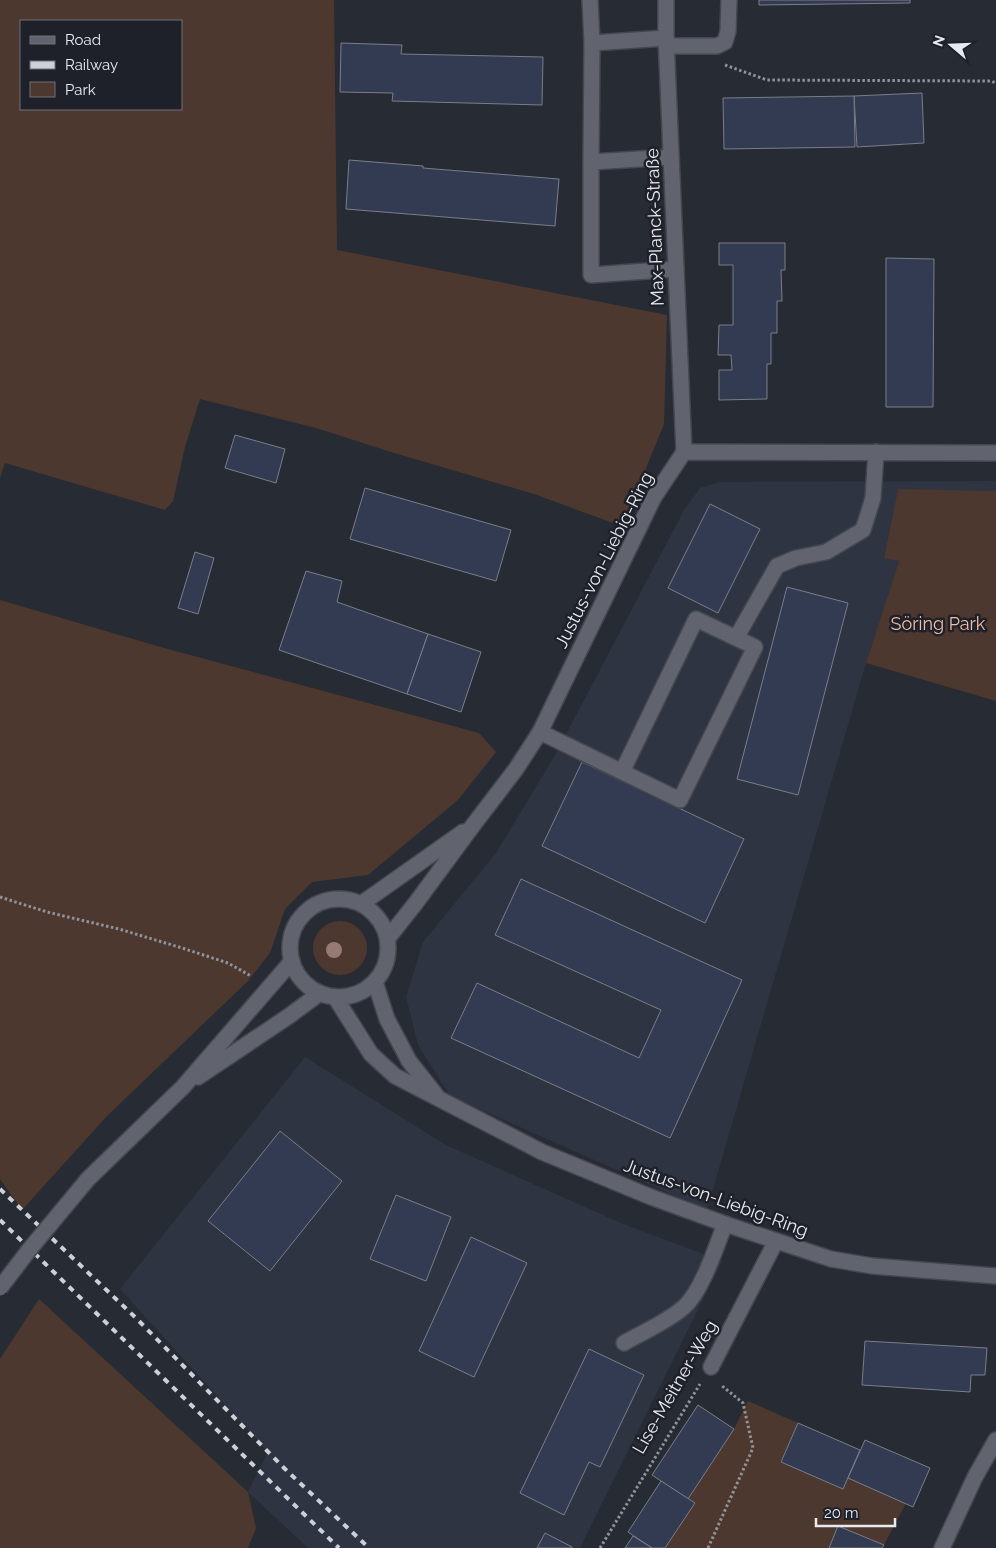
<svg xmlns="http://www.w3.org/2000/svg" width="996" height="1548" viewBox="0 0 996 1548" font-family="Raleway,sans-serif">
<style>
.built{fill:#2e3441}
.green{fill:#4d382f;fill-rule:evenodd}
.building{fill:#333b52;stroke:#7a7e89}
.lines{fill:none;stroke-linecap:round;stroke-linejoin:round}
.service-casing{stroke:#44474e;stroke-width:18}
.minor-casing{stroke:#44474e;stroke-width:18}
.path{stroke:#90939a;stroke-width:3;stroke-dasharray:2.5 2.5;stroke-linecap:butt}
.service{stroke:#61646e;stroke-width:15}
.minor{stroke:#61646e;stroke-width:15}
.rail{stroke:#cdd0d6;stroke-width:4;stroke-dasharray:6 6;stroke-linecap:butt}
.minor-bridge-casing{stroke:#44474e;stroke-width:18;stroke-linecap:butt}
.minor-bridge{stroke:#61646e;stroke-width:15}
.tree{fill:#977b72}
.labels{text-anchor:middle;stroke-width:5;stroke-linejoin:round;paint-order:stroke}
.street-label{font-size:18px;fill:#e8eaf0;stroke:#1e2129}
.park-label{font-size:18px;fill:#f3bca6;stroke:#1e2129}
</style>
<rect width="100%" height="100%" fill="#272b33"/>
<!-- built -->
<g class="built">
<path d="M996,481V491L898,490L884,557L899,561L866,663L707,1210L450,1096L418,1045L406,997L423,942L496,853L554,757L684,510L700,488L719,482Z"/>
<path d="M305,1057L446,1145L621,1223L722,1261L580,1548H308L248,1492L268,1452L120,1289Z"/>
</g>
<!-- green -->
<g class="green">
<path d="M0,0H334L337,250L667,315L664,424L624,522L621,526L534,494L391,452L316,428L200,399L185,447L173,501L165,510L5,463L0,478ZM21,21H181V109H21Z"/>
<path d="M898,489L996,491V701L866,663L899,561L884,558Z"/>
<path d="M0,600L157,646L479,733L496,752L458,800L368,875L312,882L285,909L270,953L248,981L107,1116L22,1210L0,1179Z"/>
<circle cx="340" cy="948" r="27"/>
<path d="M39,1299L248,1492L256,1528L248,1548H0V1359Z"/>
<path d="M748,1401L798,1423L781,1462L843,1489L848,1478L906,1503L884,1545L838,1526L829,1548H665L695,1503L688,1499L734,1429Z"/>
</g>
<!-- building -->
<g class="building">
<path d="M759,0H910V3L759,5Z"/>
<path d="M341,43L402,45L401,54L543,57L542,105L392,101L393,93L340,92Z"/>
<path d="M922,93L924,143L857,147L854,96Z"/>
<path d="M854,96L855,147L724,149L723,98Z"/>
<path d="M349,160L423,166V168L559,179L555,226L346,209Z"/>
<path d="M719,243H785V270H781L782,301H777V333H771V364H767V399L719,400V370H732L731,355H718L719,325H733V265H719Z"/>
<path d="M886,258L934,259L933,407H886Z"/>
<path d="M235,435L285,449L276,483L225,468Z"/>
<path d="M365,488L511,530L496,581L350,539Z"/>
<path d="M710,504L760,529L718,613L668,588Z"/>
<path d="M195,552L214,558L198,614L178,608Z"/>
<path d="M306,571L342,581L337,602L428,634L407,694L279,650Z"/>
<path d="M787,587L848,603L798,795L737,779Z"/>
<path d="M428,634L481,652L461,712L407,694Z"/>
<path d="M582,762L744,839L705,923L542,846Z"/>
<path d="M521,879L742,980L670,1138L451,1038L477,983L639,1058L661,1010L495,935Z"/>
<path d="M280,1131L342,1181L270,1271L208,1221Z"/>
<path d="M396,1195L451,1217L426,1281L370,1259Z"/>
<path d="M471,1237L527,1263L474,1377L419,1351Z"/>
<path d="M865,1341L987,1348L985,1375H971L970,1392L862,1385Z"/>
<path d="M589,1349L644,1375L600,1467L589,1462L564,1515L520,1493Z"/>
<path d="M698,1405L734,1429L688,1499L652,1475Z"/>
<path d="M798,1423L860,1450L843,1489L781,1462Z"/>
<path d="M865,1440L930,1468L913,1507L848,1478Z"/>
<path d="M661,1481L695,1503L665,1548H652L628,1532Z"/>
<path d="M838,1526L884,1545L882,1548H829Z"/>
<path d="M545,1533L572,1547V1548H537Z"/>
<path d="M633,1536L652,1548H625Z"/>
</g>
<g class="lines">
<!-- service casing -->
<g class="service-casing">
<g id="service">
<path d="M590,0L592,43"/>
<path d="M666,46H717L725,42L728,31L729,0"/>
<path d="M671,157L591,162V275L676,269"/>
<path d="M591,162L592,43L666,38"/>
<path d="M736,638L777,566L796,558L826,552L863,530L873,498L876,452"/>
<path d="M540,732L680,800L755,647L696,619L622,772"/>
<path d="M624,1343C643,1332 667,1322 684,1307C702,1291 716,1247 725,1224"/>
<path d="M711,1367L776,1241"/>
</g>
</g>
<!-- minor casing -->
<g class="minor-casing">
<g id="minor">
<path d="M666,0V38L684,452"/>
<circle cx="339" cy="948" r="49"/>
<path d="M361,904L463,832"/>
<path d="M388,938L415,904L474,824L516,769L540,732L654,497L684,452L996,453"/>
<path d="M375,982L387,1019L409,1061L436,1095"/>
<path d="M335,997L371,1054L395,1076L542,1152L651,1197L725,1224L831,1259L872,1266L996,1276"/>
<path d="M198,1077L289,1016L320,993"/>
<path d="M88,1179L183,1087L292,961"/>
<path d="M942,1548L975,1477L996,1440"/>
</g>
</g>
<!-- path -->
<g class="path">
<path d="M725,65L767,80L991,81L996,83"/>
<path d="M0,897L47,912L119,929L182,948L228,963L251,976"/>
<path d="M600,1548L700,1384"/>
<path d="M708,1548L753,1448L743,1403L721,1385"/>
</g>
<!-- service -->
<use href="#service" class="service"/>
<!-- minor -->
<use href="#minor" class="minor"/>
<!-- rail -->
<g class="rail">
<path d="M0,1189L136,1318L284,1468L369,1548"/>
<path d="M0,1220L339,1548"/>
</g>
<!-- minor-bridge casing -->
<g class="minor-bridge-casing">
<path id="minor-bridge" d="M0,1288L29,1250L88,1179"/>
</g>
<!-- minor-bridge -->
<use href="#minor-bridge" class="minor-bridge"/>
</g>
<!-- trees -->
<circle class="tree" cx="334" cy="950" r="8"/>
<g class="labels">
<!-- street labels -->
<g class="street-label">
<text transform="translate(655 227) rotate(-92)" y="6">Max-Planck-Straße</text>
<text transform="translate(604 560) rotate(-63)" y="6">Justus-von-Liebig-Ring</text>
<text transform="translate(716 1198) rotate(20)" y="6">Justus-von-Liebig-Ring</text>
<text transform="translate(675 1387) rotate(-60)" y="6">Lise-Meitner-Weg</text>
</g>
<!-- park labels -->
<g class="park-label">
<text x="938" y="630">Söring Park</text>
</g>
</g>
<!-- legend -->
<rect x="20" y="20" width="162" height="90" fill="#1e2129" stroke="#6f7179"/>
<rect x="30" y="36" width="25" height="8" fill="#61646e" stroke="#6f7179"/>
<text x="65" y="45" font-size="15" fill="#e8eaf0">Road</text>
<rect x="30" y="61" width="25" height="8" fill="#cdd0d6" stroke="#6f7179"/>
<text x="65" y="70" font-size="15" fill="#e8eaf0">Railway</text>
<rect x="30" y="82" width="25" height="15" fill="#4d382f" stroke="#6f7179"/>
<text x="65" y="95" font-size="15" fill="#e8eaf0">Park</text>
<!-- north arrow -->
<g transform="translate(951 45) rotate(289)" stroke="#1e2129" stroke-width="4" paint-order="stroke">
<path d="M0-4L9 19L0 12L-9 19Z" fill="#e8eaf0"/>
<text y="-8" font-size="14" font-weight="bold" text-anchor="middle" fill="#e8eaf0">N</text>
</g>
<!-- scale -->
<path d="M816 1518v8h79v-8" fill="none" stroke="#e8eaf0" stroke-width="2.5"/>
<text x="824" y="1518" font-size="15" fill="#e8eaf0" stroke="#1e2129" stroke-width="4" paint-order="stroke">20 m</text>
</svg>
